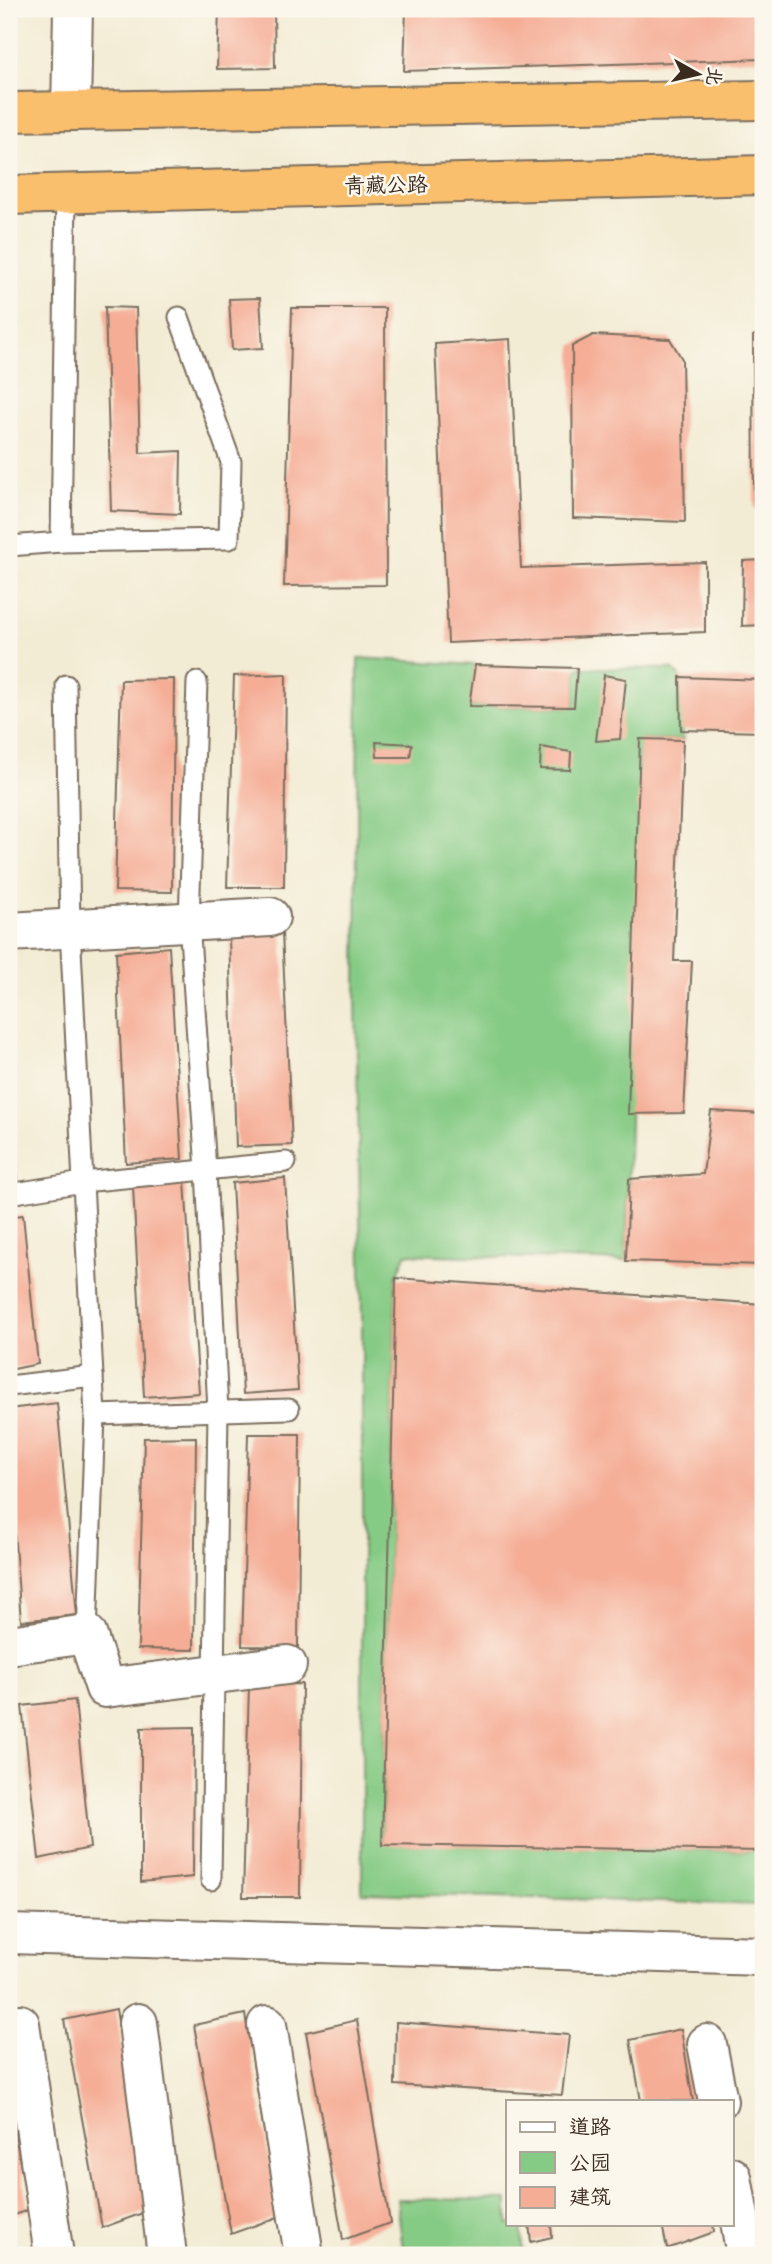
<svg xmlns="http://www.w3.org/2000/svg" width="772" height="2264" viewBox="0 0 772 2264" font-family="'Balsamiq Sans','LXGW WenKai TC',sans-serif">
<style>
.green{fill:#86cb85;stroke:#607a52;stroke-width:2}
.building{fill:#f5ad96}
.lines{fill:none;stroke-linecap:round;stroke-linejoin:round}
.service-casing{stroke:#7b6e5e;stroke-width:23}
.minor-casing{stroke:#7b6e5e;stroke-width:42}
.trunk-casing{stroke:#7b6e5e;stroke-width:42}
.service{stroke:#fff;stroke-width:19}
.minor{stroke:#fff;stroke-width:38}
.trunk{stroke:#f9bf6d;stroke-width:38}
.labels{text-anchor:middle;stroke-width:5;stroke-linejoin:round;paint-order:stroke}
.street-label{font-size:21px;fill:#3b2a1e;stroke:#fbf7ec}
</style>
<rect width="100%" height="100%" fill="#fbf7ec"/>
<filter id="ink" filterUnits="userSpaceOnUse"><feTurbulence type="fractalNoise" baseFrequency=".0143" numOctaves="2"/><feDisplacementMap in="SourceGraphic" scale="14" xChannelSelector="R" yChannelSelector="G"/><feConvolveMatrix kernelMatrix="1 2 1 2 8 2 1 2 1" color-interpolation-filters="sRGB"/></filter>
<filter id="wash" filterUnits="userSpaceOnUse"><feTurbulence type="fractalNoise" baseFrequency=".00686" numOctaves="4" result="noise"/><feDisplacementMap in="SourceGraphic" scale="28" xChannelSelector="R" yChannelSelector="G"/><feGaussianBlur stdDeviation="1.57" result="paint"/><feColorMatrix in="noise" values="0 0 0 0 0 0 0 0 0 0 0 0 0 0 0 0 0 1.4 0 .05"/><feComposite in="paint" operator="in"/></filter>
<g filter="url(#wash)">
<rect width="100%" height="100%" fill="#f3ecd5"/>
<!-- green -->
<g class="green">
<path d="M358,658L475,665L470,706L574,707L577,668L672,669L680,677L683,740L641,739L626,1261L406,1254L396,1278L382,1844L763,1851V1905L362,1893V1318L356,1002Z"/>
<path d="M397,2199L508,2200V2224H521L524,2255L403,2251Z"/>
</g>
<g id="blocks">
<!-- building -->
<g class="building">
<path d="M219,9H274L275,68L217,69Z"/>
<path d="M406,9H763V59L404,71Z"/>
<path d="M260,298L263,348L232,350L229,299Z"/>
<path d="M105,307L136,308L140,453L181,451L180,514L111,511Z"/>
<path d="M292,308H385L386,585L284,586Z"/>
<path d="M763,330V509L754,508L753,336Z"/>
<path d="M593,335L670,339L682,359L685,522L573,518L572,346Z"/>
<path d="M510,339L521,568L705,562V632L448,643L435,344Z"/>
<path d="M763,560V625L742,626L743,561Z"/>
<path d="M475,665L577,668L574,707L469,706Z"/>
<path d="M286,674L284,887H227L234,676Z"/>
<path d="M604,675L626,679L620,739L596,741Z"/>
<path d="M680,677L763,680V732L681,730Z"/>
<path d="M174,679L172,892L115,891L121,680Z"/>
<path d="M640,739L683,740L674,961H692L684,1113L628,1114Z"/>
<path d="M376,742L412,744L410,757H377Z"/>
<path d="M541,747L571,752L570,770L540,769Z"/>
<path d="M282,932L292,1145L236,1147L229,936Z"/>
<path d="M169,947L182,1159L126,1163L116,952Z"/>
<path d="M11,1108L18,1181L9,1182V1109Z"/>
<path d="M711,1111L763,1114V1265L626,1261L629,1179L703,1174Z"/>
<path d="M285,1178L298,1390L243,1394L232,1183Z"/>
<path d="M185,1181L199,1393L144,1397L133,1186Z"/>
<path d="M23,1215L38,1364L9,1370V1217Z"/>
<path d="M396,1278L763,1304V1851L382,1845Z"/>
<path d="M57,1403L77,1615L21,1621L9,1467V1409Z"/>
<path d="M248,1434H300L298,1647L242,1646Z"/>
<path d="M196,1437L194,1650L138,1649L144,1438Z"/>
<path d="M302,1684L300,1897H243L249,1685Z"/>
<path d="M75,1700L90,1848L39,1859L22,1706Z"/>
<path d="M194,1727L193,1877L141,1882V1728Z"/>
<path d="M116,2009L148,2211L102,2228L64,2020Z"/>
<path d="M245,2014L278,2217L231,2234L194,2025Z"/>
<path d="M357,2020L390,2223L343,2240L306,2032Z"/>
<path d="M396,2022L569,2035L562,2095L395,2085Z"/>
<path d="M681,2029L693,2101H641L630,2040Z"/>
<path d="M9,2098L28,2210L9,2217Z"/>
<path d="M529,2224H551L552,2237L531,2242Z"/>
<path d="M662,2224H713L714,2232L667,2249Z"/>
</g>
</g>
</g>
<g filter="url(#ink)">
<use href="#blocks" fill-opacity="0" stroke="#7b6e5e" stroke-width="2"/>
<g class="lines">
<!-- service casing -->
<g class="service-casing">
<g id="service">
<path d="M66,193L61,542L229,539L231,462L179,317"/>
<path d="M9,546L61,542"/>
<path d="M197,682L189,921L206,1170L218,1411L211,1880"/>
<path d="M66,685L70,929L95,1415L87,1634"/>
<path d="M9,1194L83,1182L286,1162"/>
<path d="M9,1386L93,1376"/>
<path d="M95,1415L289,1409"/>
</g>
</g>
<!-- minor casing -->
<g class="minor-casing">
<g id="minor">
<path d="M71,111L73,9"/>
<path d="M9,932L270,917"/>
<path d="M9,1645L87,1634L105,1688L287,1665"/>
<path d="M9,1934L763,1956"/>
<path d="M138,2023L167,2255"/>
<path d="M20,2024L54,2255"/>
<path d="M267,2025L304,2255"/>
<path d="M707,2044L718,2101"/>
<path d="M732,2177L746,2255"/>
</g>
</g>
<!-- trunk casing -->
<g class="trunk-casing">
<g id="trunk">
<path d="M9,112L763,100"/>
<path d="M9,195L763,175"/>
</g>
</g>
<!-- service -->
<use href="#service" class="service"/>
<!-- minor -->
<use href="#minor" class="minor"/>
<!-- trunk -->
<use href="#trunk" class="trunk"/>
</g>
</g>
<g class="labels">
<!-- street labels -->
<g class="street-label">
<text transform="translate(386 185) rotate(-1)" y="7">青藏公路</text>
</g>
</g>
<!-- margin -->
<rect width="772" height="2264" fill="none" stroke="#fbf7ec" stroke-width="35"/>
<!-- legend -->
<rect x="506" y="2100" width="228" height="126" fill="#fbf7ec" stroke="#aea59a" stroke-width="2"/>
<rect x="520" y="2122" width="35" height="10" fill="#ffffff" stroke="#aea59a" stroke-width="2"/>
<text x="569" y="2134" font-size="21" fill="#3b2a1e">道路</text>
<rect x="520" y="2152" width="35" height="21" fill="#86cb85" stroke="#aea59a" stroke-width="2"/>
<text x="569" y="2170" font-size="21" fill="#3b2a1e">公园</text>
<rect x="520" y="2187" width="35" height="21" fill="#f5ad96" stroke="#aea59a" stroke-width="2"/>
<text x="569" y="2204" font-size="21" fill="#3b2a1e">建筑</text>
<!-- north arrow -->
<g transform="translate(698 74) rotate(98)" stroke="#fbf7ec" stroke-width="5" paint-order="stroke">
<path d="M0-5L12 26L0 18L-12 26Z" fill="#3b2a1e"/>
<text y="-10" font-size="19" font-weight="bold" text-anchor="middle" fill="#3b2a1e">北</text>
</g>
</svg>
